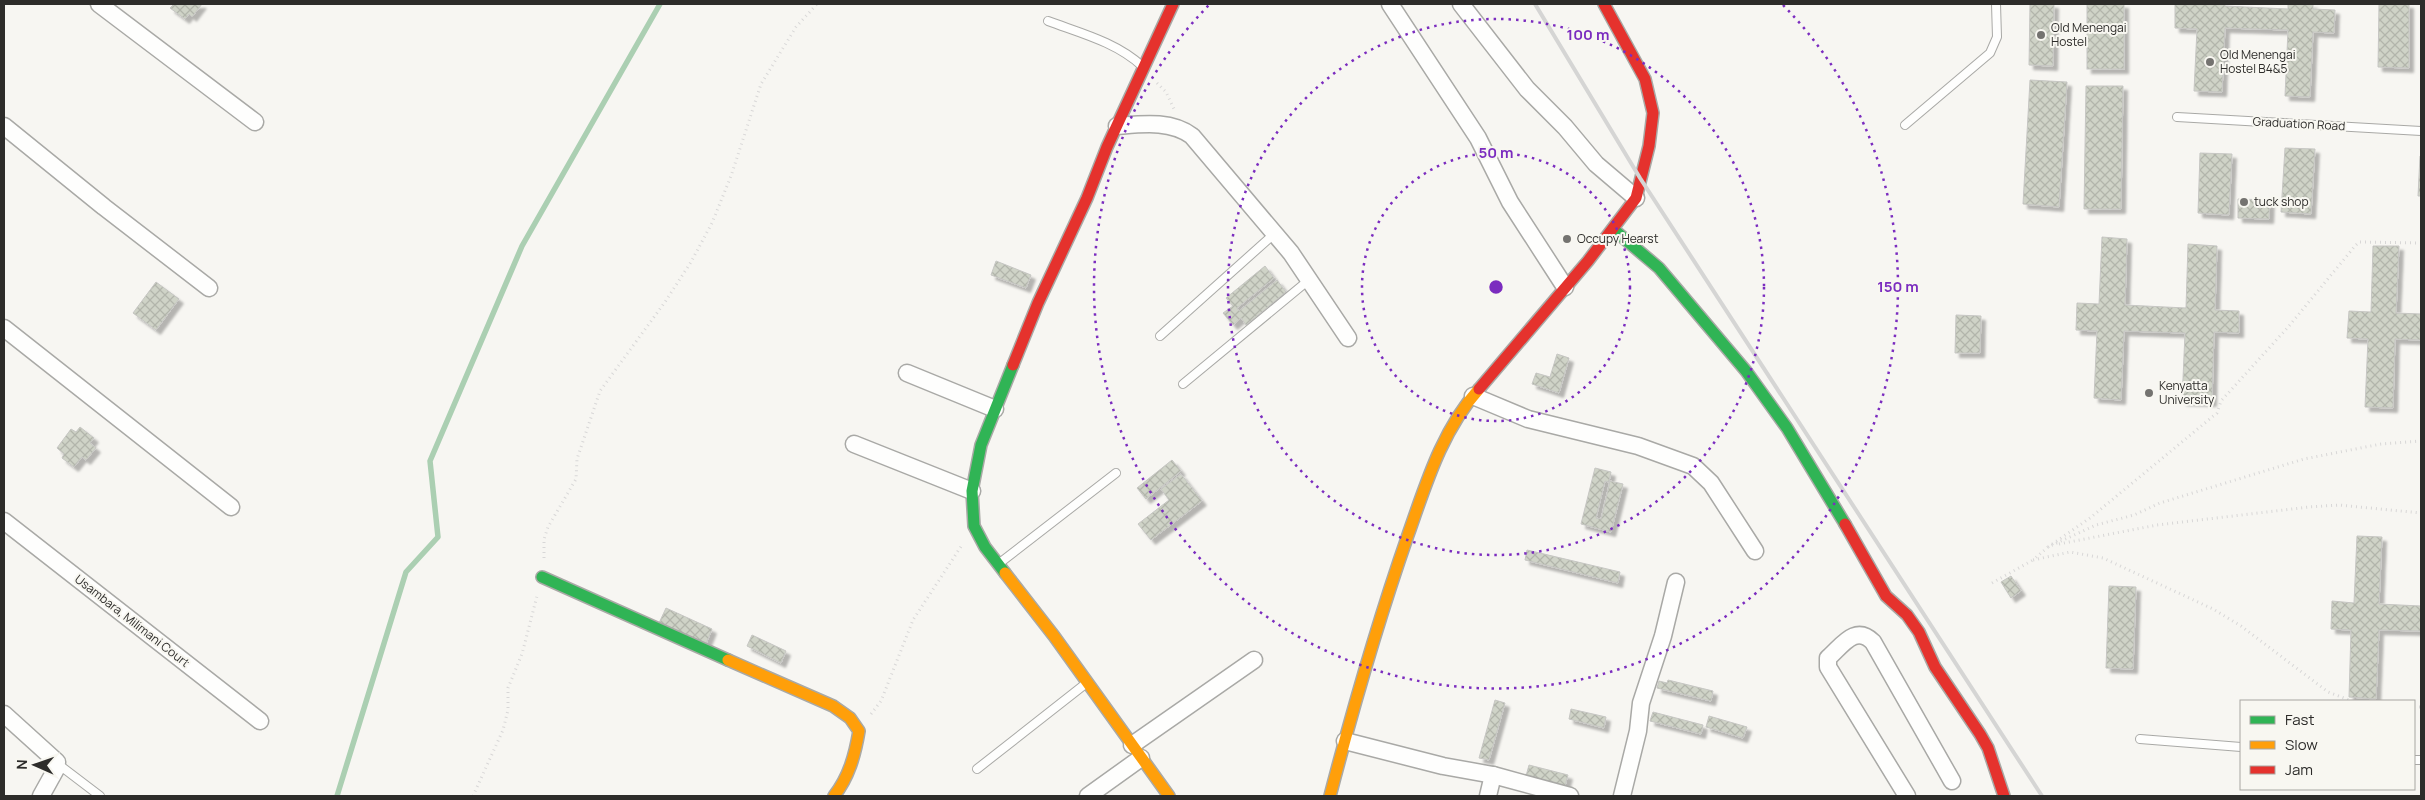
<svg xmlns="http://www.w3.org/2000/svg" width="2425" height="800" viewBox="0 0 2425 800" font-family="Manrope,sans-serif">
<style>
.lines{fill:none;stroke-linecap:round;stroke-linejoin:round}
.stream{stroke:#abcfb2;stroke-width:5.5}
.building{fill:url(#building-cross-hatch);stroke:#c6c6c3;filter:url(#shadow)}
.lane-casing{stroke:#a9a9a6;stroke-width:10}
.street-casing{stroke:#a9a9a6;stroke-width:19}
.fast-casing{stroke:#a9a9a6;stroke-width:14}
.slow-casing{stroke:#a9a9a6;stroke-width:14}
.jam-casing{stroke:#a9a9a6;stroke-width:14}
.path{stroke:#d8d7d7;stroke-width:3;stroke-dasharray:1 4;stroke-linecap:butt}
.lane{stroke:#fefefd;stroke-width:8}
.street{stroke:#fefefd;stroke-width:16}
.fast{stroke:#30b455;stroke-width:11}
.slow{stroke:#ff9f0a;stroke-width:11}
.jam{stroke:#e5322d;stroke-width:11}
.rail{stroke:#d5d5d4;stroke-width:4}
.ring{fill:none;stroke:#7b2cbf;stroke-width:2.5;stroke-dasharray:2.5 5}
.poi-dot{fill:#747370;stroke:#f8f7f1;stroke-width:2}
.labels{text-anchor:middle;stroke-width:4;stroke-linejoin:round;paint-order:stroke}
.poi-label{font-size:12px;fill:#2d2c2a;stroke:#f8f7f1;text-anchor:start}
.street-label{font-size:12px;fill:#2d2c2a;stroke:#f8f7f1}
.centre{fill:#7b2cbf;stroke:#f8f7f1;stroke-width:2.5}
.ring-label{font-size:15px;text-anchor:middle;font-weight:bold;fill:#7b2cbf;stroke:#f8f7f1;stroke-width:4;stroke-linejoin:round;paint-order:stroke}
</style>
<defs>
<pattern id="building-cross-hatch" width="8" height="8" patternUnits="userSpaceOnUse" patternTransform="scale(1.25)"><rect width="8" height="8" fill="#cfd3c7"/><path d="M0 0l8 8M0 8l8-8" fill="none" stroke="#b2b5ab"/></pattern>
<filter id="shadow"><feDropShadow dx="4.5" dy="4.5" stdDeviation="1" flood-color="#0004"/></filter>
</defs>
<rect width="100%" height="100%" fill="#f7f6f2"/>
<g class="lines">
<!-- stream -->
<path class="stream" d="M337,796L406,572L438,537L430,461L522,246L660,4"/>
</g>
<!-- building -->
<g class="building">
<path d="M174,4H202L192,17L189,14L185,19L170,8Z"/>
<path d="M2030,4H2054L2053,66L2029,65Z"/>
<rect x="2087" y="4" width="37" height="65"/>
<path d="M2175,4H2225V6L2288,9V4H2313V9L2335,10L2334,33L2313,32L2310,97L2285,96L2288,30L2225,28L2222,92L2194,91L2197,29L2175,28Z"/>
<path d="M2379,4H2409V68L2378,67Z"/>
<path d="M2030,80L2067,82L2059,207L2023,204Z"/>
<path d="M2086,86H2123L2121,209H2084Z"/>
<path d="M2285,148L2315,149L2311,214L2281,212Z"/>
<path d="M2200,153L2232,154L2229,215L2198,213Z"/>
<path d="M2420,156H2421V196H2418Z"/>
<path d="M2238,199L2270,200L2269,219L2238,218Z"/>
<path d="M2102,237L2127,239L2125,305L2186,308L2188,244L2217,246L2215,310L2239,311V333L2214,332L2212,402L2182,401L2185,333L2124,331L2121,400L2094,398L2097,331L2076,330L2077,303L2099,304Z"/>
<path d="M2373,246H2399L2396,313L2421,314V340L2395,339L2393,408L2365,407L2368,339L2347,338L2349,311L2371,312Z"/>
<path d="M996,261L1031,275L1026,288L991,275Z"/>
<path d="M1265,266L1274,278L1237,308L1239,311L1277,280L1286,292L1246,325L1241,318L1233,325L1223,313L1233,306L1226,298Z"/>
<path d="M156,282L179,299L156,330L133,313Z"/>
<path d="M1956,315L1981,316L1980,353H1955Z"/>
<path d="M1557,354L1569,358L1559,393L1532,384L1536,373L1550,377Z"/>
<path d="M80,427L94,438L90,443L96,448L86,460L82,457L74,467L62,458L64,454L57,448L71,429L76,432Z"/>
<path d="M1172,460L1181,471L1146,499L1137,488Z"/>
<path d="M1595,468L1611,472L1609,482L1605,481L1596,518L1601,519L1610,481L1623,484L1611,532L1581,524Z"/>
<path d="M1181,474L1202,501L1151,540L1138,524L1169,500L1161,489Z"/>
<path d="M2357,536L2382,537L2379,604L2421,606V631L2379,630L2376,699L2349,697L2351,630L2331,629L2332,601L2354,603Z"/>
<path d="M1527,550L1620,572L1618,583L1525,560Z"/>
<path d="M2011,576L2021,591L2011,598L2001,582Z"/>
<path d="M2109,586L2136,587L2133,669L2106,668Z"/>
<path d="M666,608L712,629L706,644L659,623Z"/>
<path d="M752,635L786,651L781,663L747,646Z"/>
<path d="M1668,680L1713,691L1711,701L1657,688L1659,681L1667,683Z"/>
<path d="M1495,700L1505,703L1489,760L1479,758Z"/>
<path d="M1571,709L1606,717L1604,728L1569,719Z"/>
<path d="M1653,712L1703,725L1701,734L1650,721Z"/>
<path d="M1709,716L1747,727L1743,738L1706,727Z"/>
<path d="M1529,765L1568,775L1565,786L1526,776Z"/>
</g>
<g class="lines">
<!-- lane casing -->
<g class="lane-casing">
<g id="lane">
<path d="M1048,21C1080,33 1116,42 1142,66"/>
<path d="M2177,117L2421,131"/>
<path d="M1905,125L1990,53L1997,37L1996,4"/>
<path d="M1160,336L1274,234"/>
<path d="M1183,384L1310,279"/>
<path d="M1001,562L1116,473"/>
<path d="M2140,739L2241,747"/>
<path d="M2414,760H2421"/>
<path d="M58,764L100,796"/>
<path d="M977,769L1084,685"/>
</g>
</g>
<!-- street casing -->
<g class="street-casing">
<g id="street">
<path d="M99,4L255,122"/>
<path d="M1390,4L1478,138L1510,202L1565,287"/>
<path d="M1461,4L1527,89L1565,127L1596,164L1636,198"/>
<path d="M4,126L104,207L209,288"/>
<path d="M1117,126C1142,124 1171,120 1192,136L1291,253L1348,338"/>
<path d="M4,328L231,507"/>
<path d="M907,373L995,409"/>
<path d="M1473,396L1528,419L1638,446L1693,466L1711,483L1755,551"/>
<path d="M854,444L972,491"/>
<path d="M4,521L260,721"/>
<path d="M4,714L57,762L56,769L41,796"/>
<path d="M1345,741L1443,766L1493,775L1570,796"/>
<path d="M1132,745L1254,660"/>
<path d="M1088,796L1141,758"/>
<path d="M1488,796L1493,775"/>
<path d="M1622,796L1638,731L1641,703L1663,636L1676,582"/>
<path d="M1907,796L1828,667V658C1842,646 1855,624 1873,642L1952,781"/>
</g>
</g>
<!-- fast casing -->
<g class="fast-casing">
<g id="fast">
<path d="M1613,229L1659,268L1746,371L1787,428L1845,524"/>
<path d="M1005,573L985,547L974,526L972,491L981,445L1013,365"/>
<path d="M542,577L728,660"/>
</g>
</g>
<!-- slow casing -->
<g class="slow-casing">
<g id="slow">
<path d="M1005,573L1054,636L1169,796"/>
<path d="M728,660L833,706L850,718L859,731C855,755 849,777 834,796"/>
<path d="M1330,796C1353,708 1378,621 1408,535C1426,484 1442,430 1479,389"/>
</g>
</g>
<!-- jam casing -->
<g class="jam-casing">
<g id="jam">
<path d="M1013,365L1038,303L1087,198L1107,147L1173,4"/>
<path d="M1479,389L1588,261L1636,198L1649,146L1653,113L1645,79L1604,4"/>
<path d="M1845,524L1886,596L1907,615L1919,632L1935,667L1980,734L1988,748L2004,796"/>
</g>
</g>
<!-- path -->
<g class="path">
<path d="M1157,83L1166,92L1175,111"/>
<path d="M2421,243L2359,242L2355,246L2289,326L2221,401L2217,413L2090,518L2048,547L2096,525L2134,515L2160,503L2304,459L2381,444L2421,441"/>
<path d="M2059,544L2157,525L2309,507L2339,505L2421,513"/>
<path d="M2048,547L2033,560L2070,552L2103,558L2213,609L2241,626L2328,692L2352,701"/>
<path d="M544,558V539L548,527L576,479L577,459L600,391L665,302L691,262L712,223L731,176L761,84L796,27L817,4"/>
<path d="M1992,583L2033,560"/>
<path d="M2414,707H2421"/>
<path d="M871,714L881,701L913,620L962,545"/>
<path d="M473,796L503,730L508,710V688L522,654L537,596"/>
</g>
<!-- lane -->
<use href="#lane" class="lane"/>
<!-- street -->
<use href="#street" class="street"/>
<!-- fast -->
<use href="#fast" class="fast"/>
<!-- slow -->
<use href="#slow" class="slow"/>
<!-- jam -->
<use href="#jam" class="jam"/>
<!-- rail -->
<path class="rail" d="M1535,4L1640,178L2042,796"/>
</g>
<!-- distance rings -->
<g class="ring">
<circle cx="1496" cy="287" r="134"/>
<circle cx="1496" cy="287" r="268"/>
<path d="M1783 5A402 402 0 1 1 1209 5"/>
</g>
<!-- markers -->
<g class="poi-dot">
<circle cx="2041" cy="35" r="5"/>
<circle cx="2210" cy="62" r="5"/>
<circle cx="2244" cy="202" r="5"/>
<circle cx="1567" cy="239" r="5"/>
<circle cx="2149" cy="393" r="5"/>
</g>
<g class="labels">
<!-- poi labels -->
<g class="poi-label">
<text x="2051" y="32">Old Menengai<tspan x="2051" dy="14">Hostel</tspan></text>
<text x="2220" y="59">Old Menengai<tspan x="2220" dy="14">Hostel B4&amp;5</tspan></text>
<text x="2254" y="206">tuck shop</text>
<text x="1577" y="243">Occupy Hearst</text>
<text x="2159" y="390">Kenyatta<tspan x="2159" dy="14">University</tspan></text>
</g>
<!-- street labels -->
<g class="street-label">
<text transform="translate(2299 124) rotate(3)" y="4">Graduation Road</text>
<text transform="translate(132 621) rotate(38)" y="4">Usambara, Milimani Court</text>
</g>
</g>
<circle cx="1496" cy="287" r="8" class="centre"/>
<g class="ring-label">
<text x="1588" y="40">100 m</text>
<text x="1496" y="158">50 m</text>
<text x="1898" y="292">150 m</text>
</g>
<!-- border -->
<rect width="2425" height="800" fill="none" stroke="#2d2c2a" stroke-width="10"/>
<!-- legend -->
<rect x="2240" y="700" width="175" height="90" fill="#f8f7f1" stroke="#a7a6a1"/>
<rect x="2250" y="716" width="25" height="8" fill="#30b455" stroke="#a7a6a1"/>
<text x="2285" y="725" font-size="15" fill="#2d2c2a">Fast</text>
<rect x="2250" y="741" width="25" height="8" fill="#ff9f0a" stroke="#a7a6a1"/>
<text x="2285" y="750" font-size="15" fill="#2d2c2a">Slow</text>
<rect x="2250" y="766" width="25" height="8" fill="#e5322d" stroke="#a7a6a1"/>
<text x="2285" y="775" font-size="15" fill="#2d2c2a">Jam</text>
<!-- north arrow -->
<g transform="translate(35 765) rotate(272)" stroke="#f8f7f1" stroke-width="4" paint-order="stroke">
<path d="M0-4L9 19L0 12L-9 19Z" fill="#2d2c2a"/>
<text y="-8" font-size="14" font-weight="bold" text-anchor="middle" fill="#2d2c2a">N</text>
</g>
</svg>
